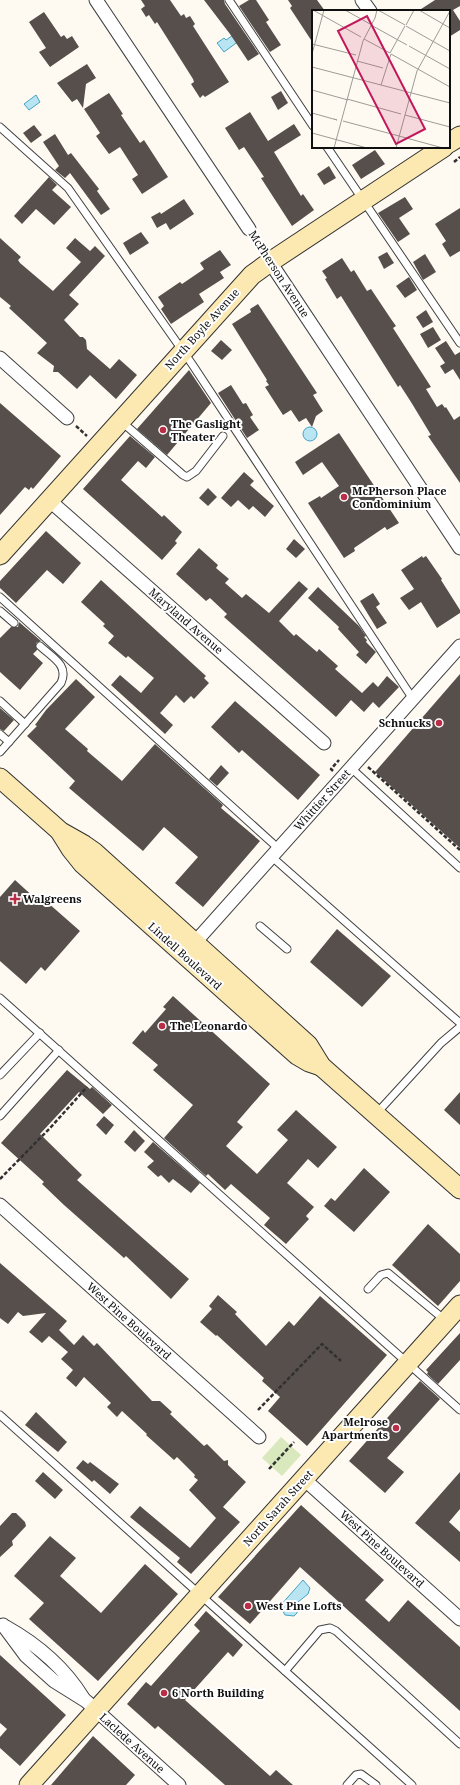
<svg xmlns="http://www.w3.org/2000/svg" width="460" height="1785" viewBox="0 0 460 1785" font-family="'Noto Serif',serif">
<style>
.green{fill:#d9e8bd}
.water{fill:#b9e5f3;stroke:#44a3c6}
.building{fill:#574f4c}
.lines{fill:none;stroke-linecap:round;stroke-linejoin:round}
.lane-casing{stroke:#424242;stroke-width:9}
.street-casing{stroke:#424242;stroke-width:15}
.secondary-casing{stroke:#313131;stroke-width:21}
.path{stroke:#313131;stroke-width:2.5;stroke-dasharray:4 2;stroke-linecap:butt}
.lane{stroke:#fff;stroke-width:7}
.street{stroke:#fff;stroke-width:13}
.secondary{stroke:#fbe9b1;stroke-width:19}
.poi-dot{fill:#b92e46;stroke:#fff;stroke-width:1.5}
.labels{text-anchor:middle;stroke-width:4;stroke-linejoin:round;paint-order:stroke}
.street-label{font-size:11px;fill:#0f0f0f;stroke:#fff}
.poi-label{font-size:11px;font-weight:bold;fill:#0f0f0f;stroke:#fff;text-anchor:start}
.inset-road{fill:none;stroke:#9e9c97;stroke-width:1}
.view{fill:#c2185b;fill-opacity:0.15;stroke:#c2185b;stroke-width:2}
.inset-edge{fill:none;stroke:#0f0f0f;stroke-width:2}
</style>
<rect width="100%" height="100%" fill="#fefaf2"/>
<!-- green -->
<path class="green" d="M281,1437L301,1455L282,1476L262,1458Z"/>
<!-- water -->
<g class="water">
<path d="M239,31L243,38L224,52L217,43L224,38L226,40Z"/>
<path d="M36,95L40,102L29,110L24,104Z"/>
<circle cx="310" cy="434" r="7"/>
<path d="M303,1580L310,1588L308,1594L298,1602L297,1613L294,1616L285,1615L280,1606Z"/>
</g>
<!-- building -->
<g class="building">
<path d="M141,0H170L181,16L184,14L186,18L190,16L195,24L193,26L229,82L205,97L203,95L200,98L191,84L194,82L193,79L157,22L155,24L149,15L146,17L141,9L145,6Z"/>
<path d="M204,0H224L225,4L259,54L248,61L230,34Z"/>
<path d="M249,0H256L269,20L266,22L281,45L270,52L239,6Z"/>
<path d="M288,0H317L325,11H313V43L290,8L292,6Z"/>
<path d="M435,0H460V6L453,10L460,21V30L449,37V11H418Z"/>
<path d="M44,12L61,37L64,35L67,39L72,36L79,47L50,67L39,52L46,48L29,22Z"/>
<path d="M87,64L96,78L86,84L83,108L77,99L72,102L57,83Z"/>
<path d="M281,91L288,103L278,110L271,97Z"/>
<path d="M109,93L123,114L121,115L140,143L144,140L168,177L142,194L132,179L138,175L120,147L109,154L96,136L100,133L84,109Z"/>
<path d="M250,112L268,141L294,124L301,135L274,152L301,196L303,194L314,210L292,226L261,178L264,177L244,147L239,150L225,128Z"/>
<path d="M34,125L42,135L31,143L23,133Z"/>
<path d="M55,134L68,155L71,153L99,189L97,191L110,209L101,215L70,173L65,178L55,170L59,166L43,142Z"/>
<path d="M375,150L385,164L361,179L352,165Z"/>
<path d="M329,166L336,178L324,185L317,174Z"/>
<path d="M49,177L57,185L52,190L71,207L54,225L36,209L22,224L14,216Z"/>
<path d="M405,197L413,209L399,218L410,234L398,242L378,213Z"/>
<path d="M184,199L194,214L170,230L166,223L157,228L151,217L160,212L161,214Z"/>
<path d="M460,208V251L450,257L442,244L446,241L435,224Z"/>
<path d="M141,232L149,243L130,255L123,243Z"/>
<path d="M0,238L21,257L18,260L20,263L53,291L81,262L66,248L75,238L90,251L95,246L105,256L69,295L79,304L64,320L80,337H83L86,340L87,349L110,369L119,359L137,375L116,399L90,375L77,389L58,372H53L54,366L37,353L47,343L9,308L11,306L0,297Z"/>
<path d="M220,250L231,265L220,272L224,278L199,294L204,302L171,324L161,309L164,306L158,297L180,282L182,284L204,269L200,263Z"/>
<path d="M387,252L394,263L384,269L378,257Z"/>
<path d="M425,254L436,272L423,280L413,262Z"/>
<path d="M342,258L351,272L354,270L367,291L371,289L391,319L396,326L393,328L431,387L426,389L437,407L442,404L445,408L446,407L454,420L460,416V483L428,436L431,435L411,402L400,385L398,387L341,296L337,299L325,279L327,278L322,271Z"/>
<path d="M409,277L417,290L405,298L396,286Z"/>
<path d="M258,304L317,393L313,395L323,411L316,416L312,427L306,418L299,422L291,410L283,415L265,387L269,385L266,381L267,380L232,324L251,312L250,309Z"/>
<path d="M426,310L433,322L423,328L416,317Z"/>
<path d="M433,327L441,340L428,348L420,334Z"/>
<path d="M221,340L232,350L222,360L211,351Z"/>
<path d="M446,341L455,355L460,352V380L453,369L445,374L440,366L445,363L435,348Z"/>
<path d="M189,370L211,403L167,455L137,429Z"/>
<path d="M231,385L243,404L246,403L253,415L250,417L259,430L247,438L218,393Z"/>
<path d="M0,403L61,456L33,489L31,487L29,490L25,487L0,515Z"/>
<path d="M339,433L399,523L387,530L385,527L354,548L355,551L344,558L308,503L320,496L321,498L339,486L322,462L303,475L295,462Z"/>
<path d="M130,436L155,457L146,468L138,461L121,480L162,517L164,515L182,532L175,541L177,543L162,560L83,489Z"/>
<path d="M244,472L254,481L250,485L274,506L265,517L253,506L249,510L238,500L231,507L221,498Z"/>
<path d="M208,488L217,497L208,506L199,498Z"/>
<path d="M46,531L81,563L63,584L47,570L16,603L0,588V581Z"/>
<path d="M294,539L305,549L296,558L286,549Z"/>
<path d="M199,548L218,565L216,568L229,579L225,583L242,598L246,594L269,613L299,581L308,589L279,621L294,636L296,634L317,652L319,649L338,666L335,669L362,693L373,682L378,687L387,676L399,687L379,708L373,702L364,712L351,700L336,717L224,617L227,614L210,598L206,601L176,574Z"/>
<path d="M422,556L423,558L426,556L442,579L441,580L460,610V613L437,628L421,602L409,610L400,598L414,589L401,570Z"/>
<path d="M101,580L206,676L204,678L209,683L194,699L191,696L184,703L176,695L161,712L160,713L173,725L165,734L111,685L120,675L141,693L154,678L128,656L126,658L108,643L114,636L103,626L105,624L81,602Z"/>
<path d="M318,587L359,626L366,636L364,637L367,640L366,642L376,652L366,664L356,655L359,652L338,629L339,627L308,598Z"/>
<path d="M373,593L380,604L376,607L387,623L377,629L360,601Z"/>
<path d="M19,622L41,641L36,643L37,650L33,654L43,663L20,690L0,672V638L11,627H18Z"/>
<path d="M460,674V848L375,772Z"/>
<path d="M76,679L95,697L65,729L88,749L87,751L122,781L155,744L223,805L221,808L260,841L203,907L175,883L198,857L164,827L143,851L69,788L75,781L27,736L37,726L35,725L46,710Z"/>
<path d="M235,701L320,775L298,800L242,750L239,753L211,727Z"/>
<path d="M0,708L14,720L4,731L0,729Z"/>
<path d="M221,765L229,773L217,786L209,779Z"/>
<path d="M15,880L36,899L39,895L80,931L45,971L41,967L26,984L0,961V897Z"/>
<path d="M337,929L391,976L362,1007L310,962Z"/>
<path d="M173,996L270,1084L237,1122L243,1127L226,1146L257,1174L288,1140L277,1130L296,1110L337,1147L318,1168L308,1159L287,1183L314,1207L306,1216L309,1219L286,1244L264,1225L270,1218L231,1184L225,1190L208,1174L206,1176L164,1138L193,1105L153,1070L158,1065L132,1043L143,1030L145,1033L166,1009L163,1007Z"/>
<path d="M67,1070L90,1089L92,1087L112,1105L103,1114L79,1092L40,1134L82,1175L77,1180L189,1279L171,1299L126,1256L124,1258L64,1205L42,1184L44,1182L1,1143Z"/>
<path d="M460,1092V1125L444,1110Z"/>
<path d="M104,1116L114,1125L106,1135L96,1125Z"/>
<path d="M134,1130L145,1141L135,1152L124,1142Z"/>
<path d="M153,1142L200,1183L191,1193L173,1179L169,1183L161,1175L158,1177L147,1167L154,1161L144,1152Z"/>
<path d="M364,1168L390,1192L354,1232L324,1206L331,1198L335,1201Z"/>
<path d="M428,1224L460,1254V1281L438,1306L392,1265Z"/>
<path d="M0,1263L67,1321L59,1330L74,1345L83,1335L94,1346L97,1343L152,1401H160L172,1412L170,1414L204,1446L207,1444L224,1461L228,1460V1465L246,1482L223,1507L240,1522L191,1574L177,1562L180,1558L130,1517L140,1506L190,1548L216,1518L189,1490L198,1480L194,1477L195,1475L177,1457L174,1460L155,1443L146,1435L147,1434L122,1411L117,1417L107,1407L111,1403L84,1377L76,1387L66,1378L73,1370L61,1359L68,1352L49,1336L42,1343L29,1332L46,1313L23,1316L18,1312L8,1324L0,1318Z"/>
<path d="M218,1295L237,1312L235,1314L266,1346L289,1321L294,1326L320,1296L387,1355L307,1446L268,1411L280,1397L262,1381L264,1378L217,1335L216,1336L200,1322L212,1309L209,1306Z"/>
<path d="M460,1333V1360L438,1384L427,1374L428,1372L426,1370Z"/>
<path d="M420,1381L440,1399L387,1458L404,1472L385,1493L349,1461Z"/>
<path d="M36,1412L67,1442L58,1452L25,1425Z"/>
<path d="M83,1460L88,1464L90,1462L119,1484L110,1494L94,1480L92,1482L76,1468Z"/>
<path d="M43,1472L63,1490L55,1499L35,1481Z"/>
<path d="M460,1472V1509L449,1522L460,1532V1562L415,1523Z"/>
<path d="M301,1505L384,1580L365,1600L389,1622L408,1600L460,1647V1711L300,1567L250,1624L218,1597Z"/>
<path d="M12,1513H16L25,1522L26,1526L12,1541L13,1545L0,1557V1526Z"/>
<path d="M50,1536L76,1558L60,1576L101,1613L145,1564L178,1594L98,1681L29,1619L44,1603L14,1576Z"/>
<path d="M206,1611L243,1645L233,1657L228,1652L185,1700L270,1776L276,1770L293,1785H225L158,1726L155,1729L127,1704L146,1682L151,1686L200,1631L194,1625Z"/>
<path d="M0,1655L66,1715L20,1766L0,1748V1737L7,1729L0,1723Z"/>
<path d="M93,1736L135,1775L126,1785H51Z"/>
</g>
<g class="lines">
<!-- lane casing -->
<g class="lane-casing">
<g id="lane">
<path d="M229,0L313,126"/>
<path d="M0,127L68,188L192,364L413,699"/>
<path d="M327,147L460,343"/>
<path d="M122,422L183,475L187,477L196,471L223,436"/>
<path d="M0,597L279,849"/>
<path d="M0,611L14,623"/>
<path d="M0,701L25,724"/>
<path d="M0,734L9,742"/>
<path d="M0,752L61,683C69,665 53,658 40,646"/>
<path d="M351,768L460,868"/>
<path d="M272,857L460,1023"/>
<path d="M260,926L287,949"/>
<path d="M0,998L460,1410"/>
<path d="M0,1075L40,1033"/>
<path d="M376,1114L441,1043L460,1027"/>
<path d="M0,1116L59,1050"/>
<path d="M368,1289L381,1275L388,1273L446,1321"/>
<path d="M0,1415L412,1785"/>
<path d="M285,1671L320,1630L330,1628L336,1631L460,1744"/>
<path d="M347,1785L356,1775L361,1774L376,1785"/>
</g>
</g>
<!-- street casing -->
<g class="street-casing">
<g id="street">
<path d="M96,0L249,229"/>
<path d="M362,0L370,11"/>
<path d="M270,262L460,548"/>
<path d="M0,358L67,418"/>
<path d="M49,500L324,743"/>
<path d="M189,949L460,646"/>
<path d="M0,1205L259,1437"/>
<path d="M304,1479L460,1619"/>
<path d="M3,1625L26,1656L54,1681L86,1701L179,1785"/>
<path d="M6,1627C38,1645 64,1667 83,1698"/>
</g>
</g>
<!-- secondary casing -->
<g class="secondary-casing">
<g id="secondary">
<path d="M449,143L460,136"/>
<path d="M0,555L252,275L270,262L444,147"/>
<path d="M0,778L61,832L84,845L94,852L308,1045L321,1066L460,1189"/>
<path d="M61,833L71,849L83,864L297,1055L309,1062L321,1066"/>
<path d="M29,1785L460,1305"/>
</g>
</g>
<!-- path -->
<g class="path">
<path d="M454,162L460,157"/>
<path d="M255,238L262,249"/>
<path d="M76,426L87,436"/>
<path d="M368,767L460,850"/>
<path d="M333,771L331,769L339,760"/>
<path d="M0,1179L51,1127L87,1087"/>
<path d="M258,1410L322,1344L341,1361"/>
<path d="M269,1469L294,1442"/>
</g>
<!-- lane -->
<use href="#lane" class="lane"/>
<!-- street -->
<use href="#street" class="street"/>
<!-- secondary -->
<use href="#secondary" class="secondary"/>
</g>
<!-- markers -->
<g class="poi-dot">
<circle cx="163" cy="430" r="4"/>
<circle cx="344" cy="497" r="4"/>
<circle cx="439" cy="723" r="4"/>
<path d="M13 893h4v4h4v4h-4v4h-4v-4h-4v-4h4z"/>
<circle cx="162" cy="1026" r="4"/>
<circle cx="396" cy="1428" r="4"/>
<circle cx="248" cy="1606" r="4"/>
<circle cx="164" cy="1693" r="4"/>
</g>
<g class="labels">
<!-- street labels -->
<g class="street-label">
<text transform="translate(279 274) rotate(57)" y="4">McPherson Avenue</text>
<text transform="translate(202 329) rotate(-48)" y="4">North Boyle Avenue</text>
<text transform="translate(186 621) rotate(41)" y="4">Maryland Avenue</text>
<text transform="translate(322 800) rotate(-48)" y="4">Whittier Street</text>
<text transform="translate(185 956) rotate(42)" y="4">Lindell Boulevard</text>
<text transform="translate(129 1321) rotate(42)" y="4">West Pine Boulevard</text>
<text transform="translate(278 1508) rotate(-48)" y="4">North Sarah Street</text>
<text transform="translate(382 1549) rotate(42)" y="4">West Pine Boulevard</text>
<text transform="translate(132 1743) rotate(42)" y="4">Laclede Avenue</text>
</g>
<!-- poi labels -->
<g class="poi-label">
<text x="171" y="428">The Gaslight<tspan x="171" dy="13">Theater</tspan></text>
<text x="352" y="495">McPherson Place<tspan x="352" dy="13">Condominium</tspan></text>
<text x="431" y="727" text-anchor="end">Schnucks</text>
<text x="23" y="903">Walgreens</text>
<text x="170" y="1030">The Leonardo</text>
<text x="388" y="1426" text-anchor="end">Melrose<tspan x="388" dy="13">Apartments</tspan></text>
<text x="256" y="1610">West Pine Lofts</text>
<text x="172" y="1697">6 North Building</text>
</g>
</g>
<!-- overview -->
<g transform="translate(312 10)">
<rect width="138" height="138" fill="#fefaf2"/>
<path class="inset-road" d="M1,0L49,27M33,0L58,14M66,0L93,15M107,0L138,18M59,15L95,35M94,15L102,0M94,16L138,41M52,29L78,43L93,16M0,34L44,45M97,36L138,59M0,44L12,0M45,51L71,58M0,57L138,93M69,75L79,44L138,77M0,80L36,90M35,89L89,104M0,103L25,110L22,109M93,105L138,117M31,111L87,126M0,123L55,138M87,126L131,138M22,138L51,31L63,8L65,0M84,138L105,61L138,1"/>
<path class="view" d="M55,6L113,119L84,134L26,21Z"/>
<rect width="138" height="138" class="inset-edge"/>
</g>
</svg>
